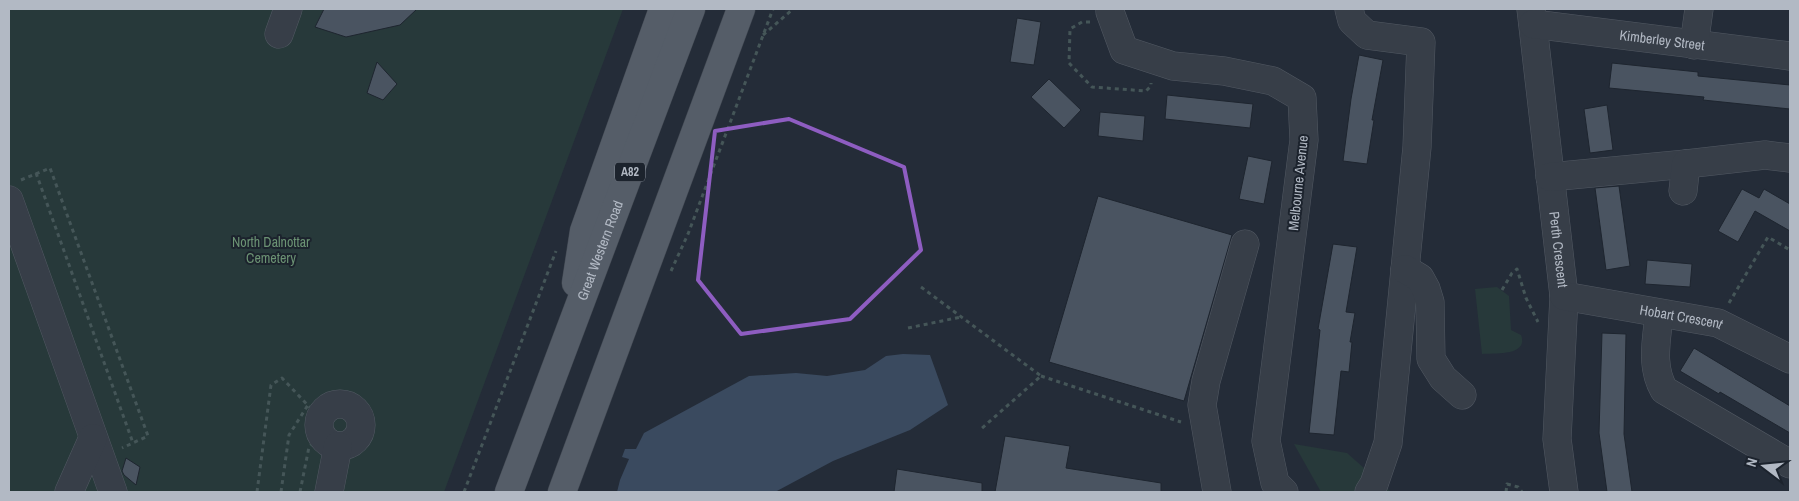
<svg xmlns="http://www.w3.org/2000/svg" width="1799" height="501" viewBox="0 0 1799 501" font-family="'Archivo Narrow',sans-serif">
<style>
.green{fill:#27393a}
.water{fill:#3a4a5f}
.building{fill:#4a5461;stroke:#1e252f}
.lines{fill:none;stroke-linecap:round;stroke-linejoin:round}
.minor-casing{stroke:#525963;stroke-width:29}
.major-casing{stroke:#404751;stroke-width:29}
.path{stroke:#455658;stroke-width:3;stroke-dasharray:4 4;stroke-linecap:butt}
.minor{stroke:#373e48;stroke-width:28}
.major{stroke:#555d68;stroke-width:28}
.marked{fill:none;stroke:#8e5dc1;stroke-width:4;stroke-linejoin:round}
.labels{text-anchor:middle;stroke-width:4;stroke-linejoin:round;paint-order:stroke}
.shield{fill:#1c232d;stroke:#858c97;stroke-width:1}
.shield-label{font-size:12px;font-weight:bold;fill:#b2b9c4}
.street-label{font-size:14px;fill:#b2b9c4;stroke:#1c232d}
.park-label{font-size:14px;fill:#6c9374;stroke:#1c232d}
</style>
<rect width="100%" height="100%" fill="#242c38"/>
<!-- green -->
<g class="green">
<path d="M9,9H623L444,492H9Z"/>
<path d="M1497,287L1509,296L1511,330L1521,335C1529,356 1495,353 1482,354L1475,289Z"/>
<path d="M1294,444L1347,453L1391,492H1321Z"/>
</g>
<!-- water -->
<path class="water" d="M903,354L930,355L948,405L910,430L833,461L775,492H617L620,480L629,459L622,457L625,449H636L644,433L749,376L796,373L827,376L865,370L886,356Z"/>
<!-- building -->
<g class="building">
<path d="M324,9H417L400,25L346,37L315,27Z"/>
<path d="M1017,18L1041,22L1034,65L1010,62Z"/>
<path d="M1359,55L1383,60L1372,120H1374L1367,164L1343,161L1351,99Z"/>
<path d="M377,62L397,84L383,100L367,93Z"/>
<path d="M1612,63L1698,72V76L1790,85V109L1703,100L1704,97L1609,88Z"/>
<path d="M1049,79L1081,110L1064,128L1031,97Z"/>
<path d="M1167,95L1253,104L1250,128L1165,119Z"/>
<path d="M1607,105L1613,150L1590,153L1584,109Z"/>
<path d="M1100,112L1145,116L1143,141L1098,136Z"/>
<path d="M1248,156L1272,161L1264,204L1239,199Z"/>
<path d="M1619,186L1630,266L1606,270L1595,188Z"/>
<path d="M1742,189L1759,198L1764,189L1790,204V231L1755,211L1738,242L1718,231Z"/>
<path d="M1098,196L1232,235L1184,401L1049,362Z"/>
<path d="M1333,244L1357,247L1346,312L1355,313L1350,342H1352L1349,372L1341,371L1334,435L1309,433L1320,330L1318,329Z"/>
<path d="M1647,260L1692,264L1690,287L1645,284Z"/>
<path d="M1602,333L1626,334L1624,434L1632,492H1607L1599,433Z"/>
<path d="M1694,348L1790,406V433L1720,392L1719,394L1680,371Z"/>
<path d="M1005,436L1070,446L1066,468L1161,483V492H995Z"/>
<path d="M126,458L140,467L136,485L124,475L122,471Z"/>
<path d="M897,469L982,483V492H894Z"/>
</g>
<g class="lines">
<!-- minor casing -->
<g class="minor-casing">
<g id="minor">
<path d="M1110,9V12L1124,50L1173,66L1224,71L1273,81L1302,98L1304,140L1266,441L1275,483L1284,492"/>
<path d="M1349,9L1352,21L1367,35L1421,42L1417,147L1388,443L1374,484L1369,492"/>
<path id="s1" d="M1531,9L1564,296L1557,439L1564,492"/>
<path id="s2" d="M1533,24L1790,56"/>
<path d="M279,34L288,9"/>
<path d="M1694,45L1699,9"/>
<path d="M1550,177L1686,164"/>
<path d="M1683,191L1686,164L1765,155L1790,158"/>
<path d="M9,200L113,492"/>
<path d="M1405,269L1420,278L1426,289L1430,302L1431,359L1443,378L1462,395"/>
<path id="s3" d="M1564,296L1718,323L1790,359"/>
<path d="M1659,314C1657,340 1650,365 1664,390L1790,464"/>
<circle cx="340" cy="425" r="21"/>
<path d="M69,492L93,438"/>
<path d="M329,492L338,446"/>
<path d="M1217,492L1202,405L1206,381L1245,244"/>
</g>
</g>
<!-- major casing -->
<g class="major-casing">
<g id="major">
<path d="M576,283L584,231L663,9"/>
<path id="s4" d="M509,492L691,9"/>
<path d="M562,492L741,9"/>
</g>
</g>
<!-- path -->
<g class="path">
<path d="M1090,22H1082L1070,29L1069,63L1092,87L1146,91L1151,86V83"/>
<path d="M763,35L793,9"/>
<path d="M36,173L133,443"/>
<path d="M21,180L50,168L148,436L122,448"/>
<path d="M671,271L688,234L773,9"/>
<path d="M921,287L1041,376L981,429"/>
<path d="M1502,290L1512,273L1517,269L1526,298L1538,322"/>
<path d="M1729,303L1768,237L1790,250"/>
<path d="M908,328L961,317"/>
<path d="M1041,376L1181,422"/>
<path d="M257,492L271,385L282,378L320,418"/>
<path d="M281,492L289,435L308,405"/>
<path d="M300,492L309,447L315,441"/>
<path d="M464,492L556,251"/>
<path d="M1506,492L1507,484L1518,487L1522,492"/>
</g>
<!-- minor -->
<use href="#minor" class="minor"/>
<!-- major -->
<use href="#major" class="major"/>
</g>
<!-- marked area -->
<path class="marked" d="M789,119L904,167L921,250L850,319L741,334L698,280L715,131Z"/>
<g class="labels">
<!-- shield labels -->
<rect class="shield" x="615" y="162.5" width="30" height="19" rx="4"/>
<g class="shield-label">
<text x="630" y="176">A82</text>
</g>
<!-- street labels -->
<g class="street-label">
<text dy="5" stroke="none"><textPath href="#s2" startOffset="130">Kimberley Street</textPath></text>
<text transform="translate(1298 183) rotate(-84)" y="5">Melbourne Avenue</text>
<text dy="5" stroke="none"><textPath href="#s1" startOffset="242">Perth Crescent</textPath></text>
<text dy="5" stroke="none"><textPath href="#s4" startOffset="258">Great Western Road</textPath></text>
<text dy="5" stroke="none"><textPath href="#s3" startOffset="119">Hobart Crescent</textPath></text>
</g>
<!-- park labels -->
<g class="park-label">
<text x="271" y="247">North Dalnottar<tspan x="271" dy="16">Cemetery</tspan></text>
</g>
</g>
<!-- border -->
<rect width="1799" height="501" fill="none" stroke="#b2b9c4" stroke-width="20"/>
<!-- north arrow -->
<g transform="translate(1764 466) rotate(286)" stroke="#1c232d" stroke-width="4" paint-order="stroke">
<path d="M0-4L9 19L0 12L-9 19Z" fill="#b2b9c4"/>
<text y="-8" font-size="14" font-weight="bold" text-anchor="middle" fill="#b2b9c4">N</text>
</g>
</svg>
